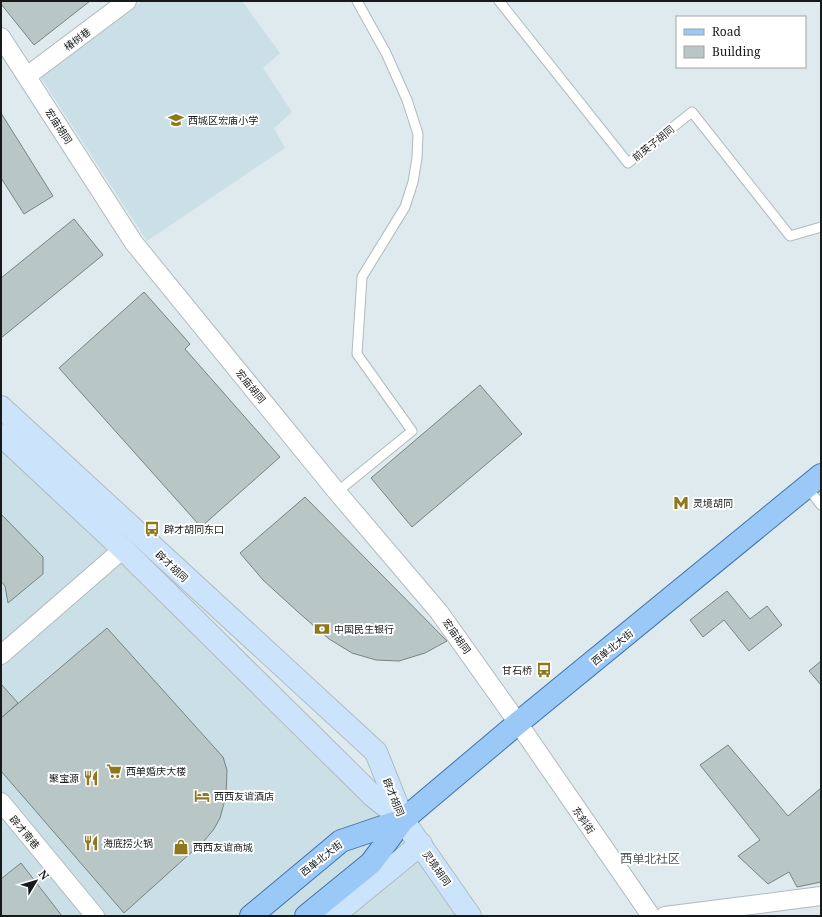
<svg xmlns="http://www.w3.org/2000/svg" width="822" height="917" viewBox="0 0 822 917" font-family="'Noto Serif','Noto Sans SC',serif">
<style>
.built{fill:#cbdfe7}
.building{fill:#b9c6c6;stroke:#788484}
.lines{fill:none;stroke-linecap:round;stroke-linejoin:round}
.lane-casing{stroke:#b0bbc0;stroke-width:11}
.street-casing{stroke:#b0bbc0;stroke-width:20}
.secondary-casing{stroke:#b0bbc0;stroke-width:24}
.primary-casing{stroke:#4074a7;stroke-width:24}
.lane{stroke:#fff;stroke-width:9}
.street{stroke:#fff;stroke-width:18}
.secondary{stroke:#cce4fb;stroke-width:22}
.primary{stroke:#9ac8f7;stroke-width:22}
.labels{text-anchor:middle;stroke-width:4;stroke-linejoin:round;paint-order:stroke}
.street-label{font-size:10px;fill:#161a1b;stroke:#fff}
.poi-label{font-size:10px;fill:#161a1b;stroke:#fff;text-anchor:start}
.quarter-label{font-size:12px;fill:#4f595d;stroke:#fff}
</style>
<rect width="100%" height="100%" fill="#deeaee"/>
<!-- built -->
<g class="built">
<path d="M143,1H242L280,53L263,68L292,112L274,128L285,148L147,241L40,76L121,15Z"/>
<path d="M1,436L390,809L465,916H1Z"/>
</g>
<!-- building -->
<g class="building">
<path d="M1,1H90L34,45L1,4Z"/>
<path d="M1,113L53,196L24,214L1,178Z"/>
<path d="M74,219L103,255L1,338V278Z"/>
<path d="M144,292L190,344L185,349L280,457L201,527L59,368Z"/>
<path d="M480,385L522,434L412,527L371,478Z"/>
<path d="M305,497L447,641L425,653L399,661L376,660L352,653L329,639L298,612L263,580L240,553Z"/>
<path d="M1,514L43,557V574L8,603L5,586L1,581Z"/>
<path d="M727,591L750,619L767,606L782,625L749,651L724,620L703,637L690,620Z"/>
<path d="M107,628L223,757L227,770L226,796L220,818L214,829L204,841L124,913L1,771V718Z"/>
<path d="M821,661V685L809,671Z"/>
<path d="M1,684L18,703L1,718Z"/>
<path d="M728,745L788,816L821,788V882L797,887L789,872L768,884L738,856L760,840L700,765Z"/>
<path d="M21,863L62,916H1V879Z"/>
</g>
<g class="lines">
<!-- lane casing -->
<g class="lane-casing">
<g id="lane">
<path d="M499,1L628,163L692,112L790,236L821,227"/>
<path d="M807,487L821,505"/>
<path d="M337,492L412,431L357,354L362,277L405,207L413,182L417,158L418,134L407,100L386,53L357,1"/>
</g>
</g>
<!-- street casing -->
<g class="street-casing">
<g id="street">
<path d="M1,37L134,243L337,492L439,612L518,723L651,916"/>
<path d="M27,76L127,1"/>
<path d="M1,655L123,549"/>
<path d="M1,802L95,916"/>
<path d="M665,916L821,896"/>
</g>
</g>
<!-- secondary casing -->
<g class="secondary-casing">
<g id="secondary">
<path d="M1,407L376,752L403,820L470,916"/>
<path d="M1,435L123,549L373,796L402,819"/>
<path d="M333,916L421,844"/>
</g>
</g>
<!-- primary casing -->
<g class="primary-casing">
<g id="primary">
<path d="M251,916L341,841L403,820"/>
<path d="M306,916L371,863L403,820L518,723L821,475"/>
</g>
</g>
<!-- lane -->
<use href="#lane" class="lane"/>
<!-- street -->
<use href="#street" class="street"/>
<!-- secondary -->
<use href="#secondary" class="secondary"/>
<!-- primary -->
<use href="#primary" class="primary"/>
</g>
<!-- icons -->
<defs>
<g id="school-bare" transform="scale(1.2)"><path d="M0-5L7-2L0 1L-7-2ZM-4 1L0 2.5L4 1V4Q0 6-4 4Z" fill="#8f771c" stroke="#fff" stroke-width="2.5" paint-order="stroke"/></g>
<g id="metro-bare" transform="scale(1.2)"><path d="M-5.5 5V-5H-3L0 0L3-5H5.5V5H3V-.5L0 4L-3-.5V5Z" fill="#8f771c" stroke="#fff" stroke-width="2.5" paint-order="stroke"/></g>
<g id="bus-bare" transform="scale(1.2)"><path d="M-5-6H5V4H4V6H2V4H-2V6H-4V4H-5ZM-3.5-4V0h7V-4ZM-3.5 1.2v1.5H-2V1.2ZM2 1.2v1.5H3.5V1.2Z" fill="#8f771c" stroke="#fff" stroke-width="2.5" paint-order="stroke"/></g>
<g id="bank-bare" transform="scale(1.2)"><path d="M-6-4H6V4H-6ZM0-2.3a2.3 2.3 0 1 0 0 4.6a2.3 2.3 0 1 0 0-4.6Z" fill="#8f771c" stroke="#fff" stroke-width="2.5" paint-order="stroke"/></g>
<g id="supermarket-bare" transform="scale(1.2)"><path d="M-6-5.5h2.5l.6 2H6L4.5 2H-2.5L-4.4-4H-6ZM-1.5 3.2a1.3 1.3 0 1 0 .1 0ZM3 3.2a1.3 1.3 0 1 0 .1 0Z" fill="#8f771c" stroke="#fff" stroke-width="2.5" paint-order="stroke"/></g>
<g id="restaurant-bare" transform="scale(1.2)"><path d="M-5-6h1v4h1v-4h1v4h1v-4h1v5L-1.5 .5V6h-2V.5L-5-1ZM5-6V6H3V1.5H1.5Q1.5-4 5-6Z" fill="#8f771c" stroke="#fff" stroke-width="2.5" paint-order="stroke"/></g>
<g id="hotel-bare" transform="scale(1.2)"><path d="M-6-4.5h1.5V1H6V5H4.5V3h-9V5H-6ZM-4 0a1.8 1.8 0 1 1 3.6 0ZM.5 0V-2.5h3Q6-2.5 6 0Z" fill="#8f771c" stroke="#fff" stroke-width="2.5" paint-order="stroke"/></g>
<g id="shop-bare" transform="scale(1.2)"><path d="M-5-2.5h2.3a2.7 3.5 0 0 1 5.4 0H5L5.5 6h-11ZM-1.5-2.5h3a1.5 2.3 0 0 0-3 0Z" fill="#8f771c" stroke="#fff" stroke-width="2.5" paint-order="stroke"/></g>
</defs>
<g fill-rule="evenodd">
<use href="#school-bare" x="176" y="120"/>
<use href="#metro-bare" x="681" y="503"/>
<use href="#bus-bare" x="152" y="529"/>
<use href="#bank-bare" x="322" y="629"/>
<use href="#bus-bare" x="544" y="670"/>
<use href="#supermarket-bare" x="114" y="771"/>
<use href="#restaurant-bare" x="91" y="778"/>
<use href="#hotel-bare" x="202" y="796"/>
<use href="#restaurant-bare" x="91" y="843"/>
<use href="#shop-bare" x="181" y="847"/>
</g>
<g class="labels">
<!-- street labels -->
<g class="street-label">
<text transform="translate(77 39) rotate(-37)" y="4">椿树巷</text>
<text transform="translate(59 126) rotate(57)" y="4">宏庙胡同</text>
<text transform="translate(653 143) rotate(-39)" y="4">前英子胡同</text>
<text transform="translate(251 386) rotate(51)" y="4">宏庙胡同</text>
<text transform="translate(172 566) rotate(43)" y="4">辟才胡同</text>
<text transform="translate(457 636) rotate(55)" y="4">宏庙胡同</text>
<text transform="translate(612 647) rotate(-39)" y="4">西单北大街</text>
<text transform="translate(394 797) rotate(68)" y="4">辟才胡同</text>
<text transform="translate(584 820) rotate(55)" y="4">东斜街</text>
<text transform="translate(25 832) rotate(50)" y="4">辟才南巷</text>
<text transform="translate(321 858) rotate(-38)" y="4">西单北大街</text>
<text transform="translate(437 868) rotate(55)" y="4">灵境胡同</text>
</g>
<!-- poi labels -->
<g class="poi-label">
<text x="188" y="124">西城区宏庙小学</text>
<text x="693" y="507">灵境胡同</text>
<text x="164" y="533">辟才胡同东口</text>
<text x="334" y="633">中国民生银行</text>
<text x="532" y="674" text-anchor="end">甘石桥</text>
<text x="126" y="775">西单婚庆大楼</text>
<text x="79" y="782" text-anchor="end">聚宝源</text>
<text x="214" y="800">西西友谊酒店</text>
<text x="103" y="847">海底捞火锅</text>
<text x="193" y="851">西西友谊商城</text>
</g>
<!-- quarter labels -->
<g class="quarter-label">
<text x="650" y="863">西单北社区</text>
</g>
</g>
<!-- border -->
<rect width="822" height="917" fill="none" stroke="#161a1b" stroke-width="4"/>
<!-- legend -->
<rect x="676" y="16" width="130" height="52" fill="#ffffff" stroke="#a2a3a4"/>
<rect x="684" y="29" width="20" height="6" fill="#9ac8f7" stroke="#a2a3a4"/>
<text x="712" y="36" font-size="12" fill="#161a1b">Road</text>
<rect x="684" y="46" width="20" height="12" fill="#b9c6c6" stroke="#a2a3a4"/>
<text x="712" y="56" font-size="12" fill="#161a1b">Building</text>
<!-- north arrow -->
<g transform="translate(36 881) rotate(52)" stroke="#ffffff" stroke-width="3" paint-order="stroke">
<path d="M0-3L7 15L0 10L-7 15Z" fill="#161a1b"/>
<text y="-6" font-size="11" font-weight="bold" text-anchor="middle" fill="#161a1b">N</text>
</g>
</svg>
